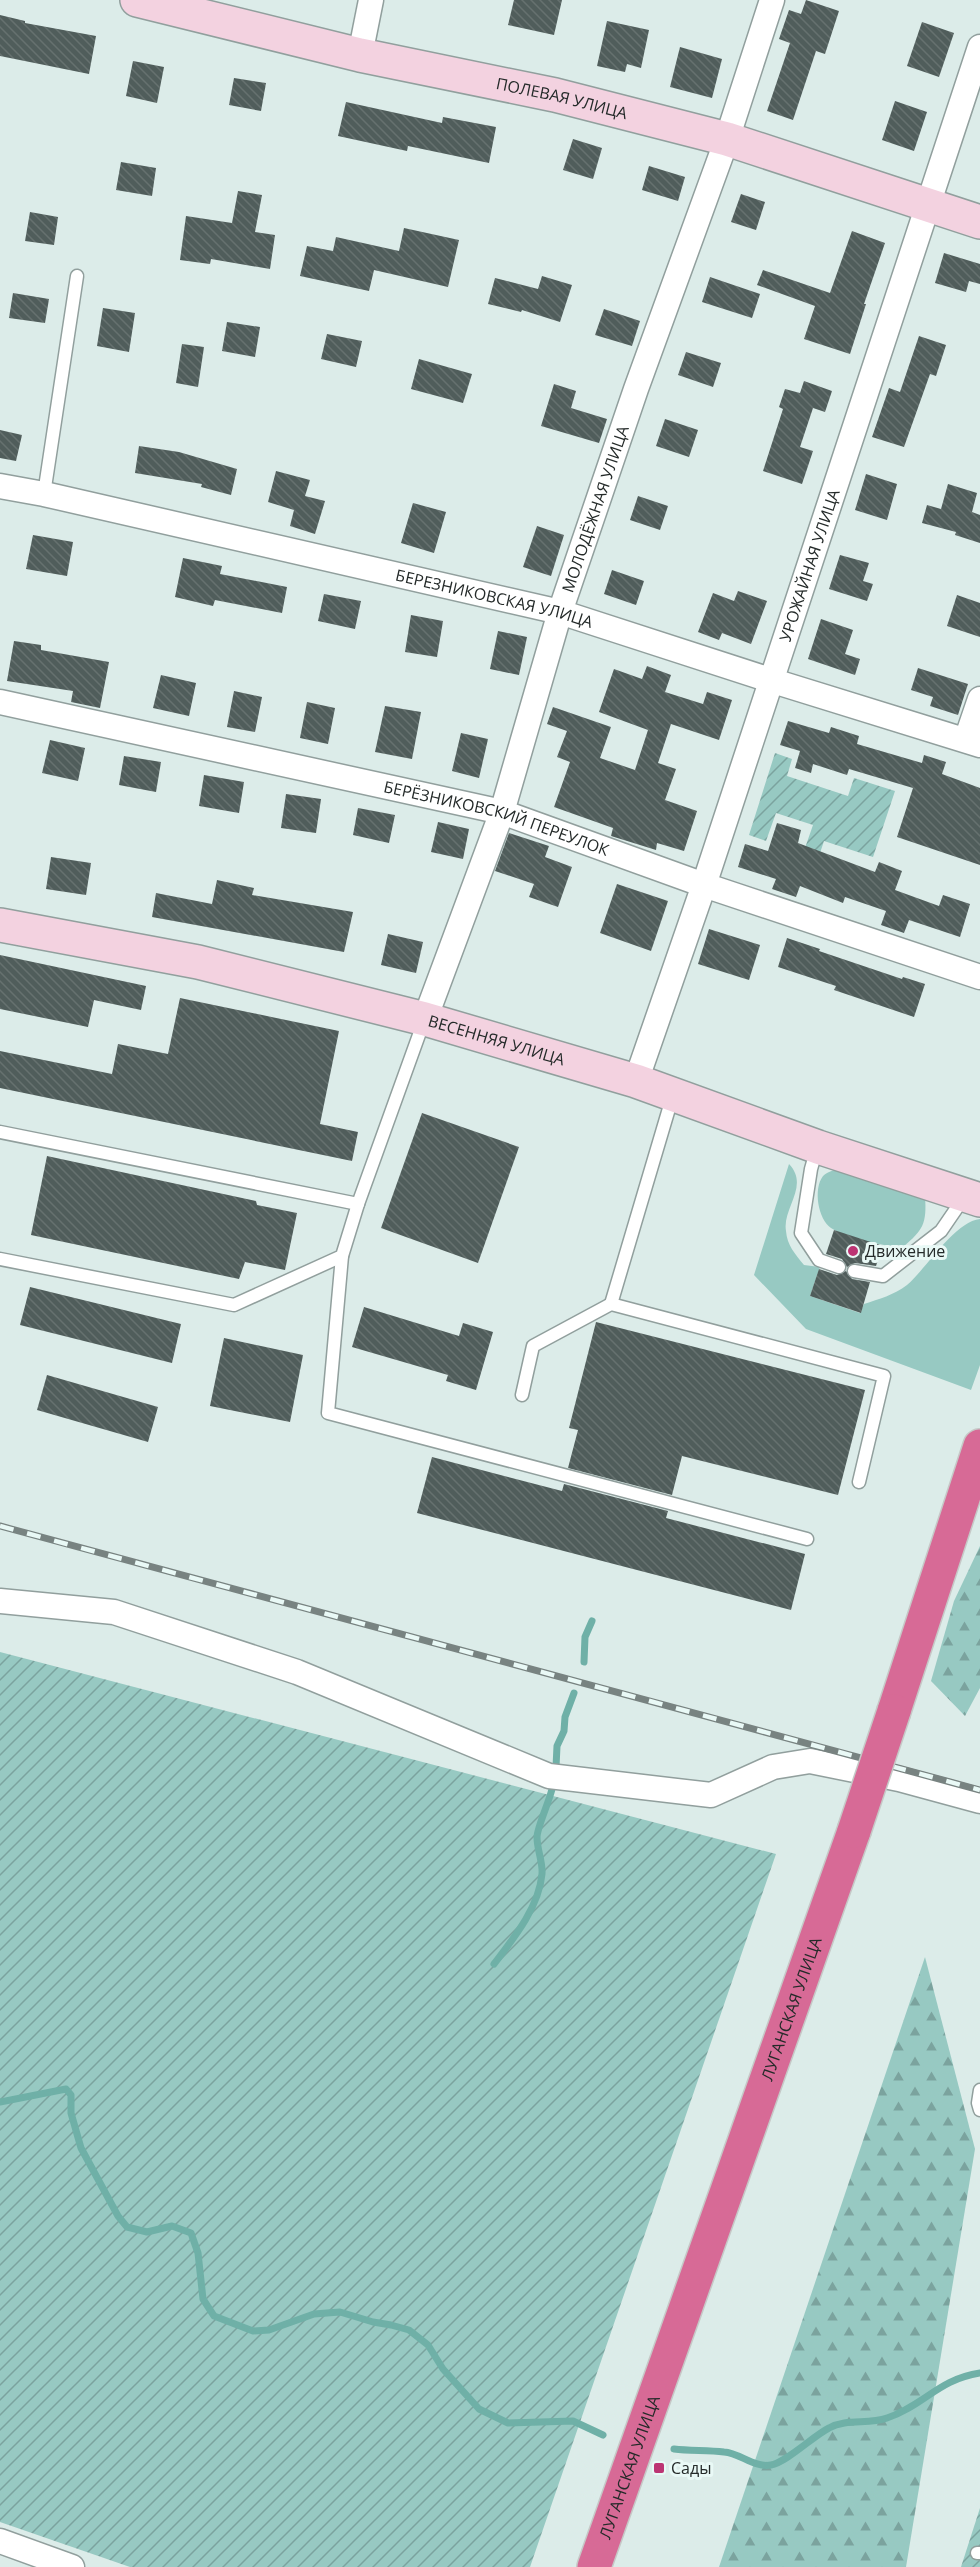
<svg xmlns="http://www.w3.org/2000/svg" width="980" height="2567" viewBox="0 0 980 2567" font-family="'Open Sans',sans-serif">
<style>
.grass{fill:#97c9c2}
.forest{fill:url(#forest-firs)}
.garden{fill:url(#garden-furrows)}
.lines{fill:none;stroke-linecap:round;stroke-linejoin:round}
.stream{stroke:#6fb0a7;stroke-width:7}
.building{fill:url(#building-back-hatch)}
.lane-casing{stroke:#919f9d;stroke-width:15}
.street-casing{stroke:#919f9d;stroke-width:27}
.secondary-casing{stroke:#919f9d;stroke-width:36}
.highway-casing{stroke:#c6c8c7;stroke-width:36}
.lane{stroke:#fff;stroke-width:12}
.street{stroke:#fff;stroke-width:24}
.secondary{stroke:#f3d2e0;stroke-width:33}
.highway{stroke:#d76a96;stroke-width:33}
.rail-casing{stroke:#788381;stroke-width:7}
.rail{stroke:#e9f9f6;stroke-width:4.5;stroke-dasharray:14;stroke-linecap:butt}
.highway-bridge-casing{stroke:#c6c8c7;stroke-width:36;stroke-linecap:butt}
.highway-bridge{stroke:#d76a96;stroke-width:33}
.poi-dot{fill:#bc3473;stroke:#e9f9f6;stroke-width:2}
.labels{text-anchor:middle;stroke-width:6;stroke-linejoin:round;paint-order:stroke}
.street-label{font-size:16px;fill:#242a29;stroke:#e9f9f6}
.poi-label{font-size:16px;fill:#242a29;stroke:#e9f9f6;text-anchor:start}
</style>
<defs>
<pattern id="forest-firs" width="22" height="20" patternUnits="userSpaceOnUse" patternTransform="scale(1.5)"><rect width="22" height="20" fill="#97c9c2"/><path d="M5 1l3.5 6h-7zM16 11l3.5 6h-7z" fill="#7ba39e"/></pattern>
<pattern id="garden-furrows" width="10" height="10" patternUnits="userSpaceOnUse" patternTransform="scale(1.5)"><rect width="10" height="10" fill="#97c9c2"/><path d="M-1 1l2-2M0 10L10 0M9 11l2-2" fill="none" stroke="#7ba39e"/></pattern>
<pattern id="building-back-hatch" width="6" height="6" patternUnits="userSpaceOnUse" patternTransform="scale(1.5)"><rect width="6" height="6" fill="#505d5b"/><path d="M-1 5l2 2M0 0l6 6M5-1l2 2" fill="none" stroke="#66716f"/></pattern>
</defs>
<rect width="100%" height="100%" fill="#dcece9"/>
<!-- grass -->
<g class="grass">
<path d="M789,1164C810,1186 782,1208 786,1231C787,1245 795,1254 804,1265L820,1267L810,1296L860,1313L864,1304C879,1299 894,1295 907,1285C927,1268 954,1222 980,1219V1365L971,1390L806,1329L754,1275Z"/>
<path d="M844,1167L925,1196C927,1224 923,1230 903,1247C882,1246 848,1239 831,1228C818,1219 813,1189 823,1176C828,1171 838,1169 844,1167Z"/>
</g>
<!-- forest -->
<g class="forest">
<path d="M980,1546V1688L965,1716L931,1681L954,1601Z"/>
<path d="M925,1957L975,2149L906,2567H719Z"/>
</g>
<!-- garden -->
<g class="garden">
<path d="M775,753L792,759L787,776L848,796L854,778L895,791L873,857L824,841L820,853L805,848L813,825L776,813L766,841L749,835Z"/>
<path d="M0,1652L776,1854L530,2567H130L0,2522Z"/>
<path d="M980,2508V2567H961Z"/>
</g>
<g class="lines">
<!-- stream -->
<g class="stream">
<path d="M584,1662L585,1637L592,1621"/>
<path d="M556,1767L557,1746L564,1731L565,1717L574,1693"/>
<path d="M494,1964C514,1938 539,1907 542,1874C543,1862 537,1850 537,1837C537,1828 549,1802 552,1789"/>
<path d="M0,2102L66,2089L71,2095V2113L81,2148L118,2216L127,2227L147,2232L172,2226L191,2233L198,2253L203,2299L214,2316L253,2331L269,2330L314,2314L340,2312L373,2322L391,2325L409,2330L428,2345L443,2369L479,2409L508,2423L573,2421L603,2435"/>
<path d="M674,2449C690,2451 707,2450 724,2452C740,2453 754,2468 771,2465C787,2462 813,2436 829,2428C847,2418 868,2425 887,2418C923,2406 939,2379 980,2373"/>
</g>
</g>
<!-- building -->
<g class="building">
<path d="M514,0H562L554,35L508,25Z"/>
<path d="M806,0L839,11L825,54L816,51L793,120L767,111L790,43L779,39L789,10L801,14Z"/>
<path d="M0,15L25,21V23L96,36L89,74L0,56Z"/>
<path d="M607,21L649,30L641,68L627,64L625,72L597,66Z"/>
<path d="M922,22L954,33L939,77L907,66Z"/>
<path d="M680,47L722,59L712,98L670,87Z"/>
<path d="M133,61L164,67L157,103L126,96Z"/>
<path d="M234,78L266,83L261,111L229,105Z"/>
<path d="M895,101L927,112L914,151L882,140Z"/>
<path d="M346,102L442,123L443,117L496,127L489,163L408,146L407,151L338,136Z"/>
<path d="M573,139L602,148L593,179L563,170Z"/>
<path d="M121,162L156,168L152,196L116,190Z"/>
<path d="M649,166L685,177L678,201L642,190Z"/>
<path d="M238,191L262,195L255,232L275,235L270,269L211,259L210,264L180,260L186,216L232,223Z"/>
<path d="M741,194L765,202L756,230L731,222Z"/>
<path d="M30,212L58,217L54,245L25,241Z"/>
<path d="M404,228L459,240L448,287L374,270L369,291L300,276L307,246L333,251L336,237L399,251Z"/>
<path d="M852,231L885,243L864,304H866L850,354L804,339L815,306L757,285L763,270L830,293Z"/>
<path d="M944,253L980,264V284L969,281L966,292L935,283Z"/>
<path d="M542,276L572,285L560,322L522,310L521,312L488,304L495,278L538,289Z"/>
<path d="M710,277L760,294L752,318L702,302Z"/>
<path d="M13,293L49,299L45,323L9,318Z"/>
<path d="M103,308L135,313L129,352L97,346Z"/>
<path d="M604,309L640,321L632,346L595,335Z"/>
<path d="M227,322L260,327L255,357L222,351Z"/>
<path d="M327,334L362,341L356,367L321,359Z"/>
<path d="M919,336L946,345L936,376L930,374L904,447L872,437L889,388L900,392Z"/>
<path d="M182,344L204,347L198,387L176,383Z"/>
<path d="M686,352L721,363L713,387L678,375Z"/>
<path d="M419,359L472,374L463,403L411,389Z"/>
<path d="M804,381L832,391L825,412L813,408L800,447L813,451L802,484L763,471L783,409L779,407L785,389L800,393Z"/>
<path d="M554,384L576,391L571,408L607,419L599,443L541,426Z"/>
<path d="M665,419L698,430L689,457L656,446Z"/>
<path d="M0,430L22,435L16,461L0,458Z"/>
<path d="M139,446L179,452L237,469L231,495L201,487L202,484L135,473Z"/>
<path d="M276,471L310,480L305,496L325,501L315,534L290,526L294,510L268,502Z"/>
<path d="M866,474L897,484L887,520L855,510Z"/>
<path d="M948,484L977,493L972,512L980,515V543L955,535L956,532L922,523L927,505L941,509Z"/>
<path d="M638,496L668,506L660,530L630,520Z"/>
<path d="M413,503L446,512L434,553L401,543Z"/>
<path d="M537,526L564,535L551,576L523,567Z"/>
<path d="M33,535L73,542L67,576L26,569Z"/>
<path d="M840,555L869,563L863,581L873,584L867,601L829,589Z"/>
<path d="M183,558L222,566L220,574L287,587L282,613L215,600L213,606L175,597Z"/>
<path d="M612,570L644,581L636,605L604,594Z"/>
<path d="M738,591L767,601L751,644L722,633L719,640L698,632L713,593L734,601Z"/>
<path d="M324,594L361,601L355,629L318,621Z"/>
<path d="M957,595L980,603V637L947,626Z"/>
<path d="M411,615L443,621L437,657L405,652Z"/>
<path d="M821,619L853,630L845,654L860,659L855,675L808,659Z"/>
<path d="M498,631L527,637L519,675L490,669Z"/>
<path d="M14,641L41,645V650L109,662L100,708L71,702L73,691L7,681Z"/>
<path d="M647,666L671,675L665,692L703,704L707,692L732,700L719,740L671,724L658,763L676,769L665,800L697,811L684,851L657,843L656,850L611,836L613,828L554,807L570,762L557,757L567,731L547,724L553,707L611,727L600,758L635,770L648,730L599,712L614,669L642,679Z"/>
<path d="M918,668L968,684L958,715L930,706L933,697L911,690Z"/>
<path d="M161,675L196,683L189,716L153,708Z"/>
<path d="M234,691L262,697L255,732L227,727Z"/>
<path d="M307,702L335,708L328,744L300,738Z"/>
<path d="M385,706L421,712L412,759L375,752Z"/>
<path d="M788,721L829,733L831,727L859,736L857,744L922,763L924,755L946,762L942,774L980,788V865L897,837L913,788L849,769L847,775L813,764L811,773L795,768L800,751L780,745Z"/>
<path d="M461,733L488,739L479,778L452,771Z"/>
<path d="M50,740L85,748L78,781L42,773Z"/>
<path d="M124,756L161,762L156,792L119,785Z"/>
<path d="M204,775L244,782L239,813L199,806Z"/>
<path d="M286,794L321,799L316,833L281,828Z"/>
<path d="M358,808L395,815L389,843L353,835Z"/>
<path d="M438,822L469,829L463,859L431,852Z"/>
<path d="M777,823L801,830L798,843L875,872L879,862L902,871L895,890L939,906L943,895L970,904L960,937L909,920L904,933L881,925L886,911L845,897L843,903L800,886L796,897L772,889L776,879L738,867L745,844L768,851Z"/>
<path d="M509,833L549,846L545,857L572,867L558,907L529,897L534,884L495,871Z"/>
<path d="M51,857L91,863L86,895L46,889Z"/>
<path d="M217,880L254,888L252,895L353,912L344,952L152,917L156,893L212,904Z"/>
<path d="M617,884L668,901L651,951L600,933Z"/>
<path d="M709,929L760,945L749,980L698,964Z"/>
<path d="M388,934L423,942L416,973L381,965Z"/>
<path d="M787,938L820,949L819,951L902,979L903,977L925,984L914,1017L834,990L836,986L778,967Z"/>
<path d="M0,955L146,986L141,1010L94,1000L88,1027L0,1009Z"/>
<path d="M180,998L339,1031L320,1124L358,1132L352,1161L0,1088V1051L112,1074L118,1044L168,1054Z"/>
<path d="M422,1113L519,1147L478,1263L381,1228Z"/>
<path d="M47,1156L256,1201L257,1205L297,1213L285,1270L245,1262L239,1279L31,1235Z"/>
<path d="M834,1230L883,1246L876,1266L855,1263L847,1267L842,1259L826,1254Z"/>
<path d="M819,1269L837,1275L846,1271L852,1279L870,1282L861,1313L810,1296Z"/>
<path d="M30,1287L181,1324L172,1363L20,1325Z"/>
<path d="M364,1307L459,1336L463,1323L493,1332L476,1390L446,1381L448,1375L352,1347Z"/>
<path d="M596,1322L865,1390L838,1495L682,1456L672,1495L568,1468L578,1430L569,1428Z"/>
<path d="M224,1338L303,1355L290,1422L210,1406Z"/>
<path d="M47,1375L158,1407L148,1442L37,1410Z"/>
<path d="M432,1457L562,1491L564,1484L668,1511L666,1518L805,1554L791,1610L417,1513Z"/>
</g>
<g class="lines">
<!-- lane casing -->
<g class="lane-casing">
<g id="lane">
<path d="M44,494L77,276"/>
<path d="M0,1132L358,1204L424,1021"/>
<path d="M817,1148L811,1169L801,1233L819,1260L839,1267"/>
<path d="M342,1256L328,1413L807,1539"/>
<path d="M0,1259L234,1305L342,1256L358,1204"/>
<path d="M854,1271L883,1276L941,1231L965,1196"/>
<path d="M611,1304L673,1095"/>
<path d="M522,1395L533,1346L611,1304L884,1376L859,1482"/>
<path d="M980,2090L978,2103L980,2110"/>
<path d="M977,2553H980"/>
</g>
</g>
<!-- street casing -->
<g class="street-casing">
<g id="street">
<path d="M360,55L371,0"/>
<path id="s1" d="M0,486L44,494L560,612L770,680L980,745"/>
<path id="s2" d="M0,702L502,812L704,885L980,977"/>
<path d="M966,740L980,699"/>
<path id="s3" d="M425,1019L502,812L560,612L636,389L727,139L772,0"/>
<path id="s4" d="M636,1081L704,885L980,47"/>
<path d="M0,1601L114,1612L297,1672L549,1776L711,1795L773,1767L810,1761L899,1779L980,1801"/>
<path d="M0,2541L72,2567"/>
</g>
</g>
<!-- secondary casing -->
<g class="secondary-casing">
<g id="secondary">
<path id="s5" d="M137,0L360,55L555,95L727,139L980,222"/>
<path id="s6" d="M0,925L198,962L425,1019L636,1081L818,1147L980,1200"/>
</g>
</g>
<!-- highway casing -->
<g class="highway-casing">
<g id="highway">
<path d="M894,1711L980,1446"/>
<path id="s7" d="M594,2567L854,1831"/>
</g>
</g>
<!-- lane -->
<use href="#lane" class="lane"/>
<!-- street -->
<use href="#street" class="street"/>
<!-- secondary -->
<use href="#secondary" class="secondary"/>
<!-- highway -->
<use href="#highway" class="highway"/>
<!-- rail casing -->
<g class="rail-casing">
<path id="rail" d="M0,1526L980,1790"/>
</g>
<!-- rail -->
<use href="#rail" class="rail"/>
<!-- highway-bridge casing -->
<g class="highway-bridge-casing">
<path id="highway-bridge" d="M854,1831L894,1711"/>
</g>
<!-- highway-bridge -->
<use href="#highway-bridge" class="highway-bridge"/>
</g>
<!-- markers -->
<g class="poi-dot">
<circle cx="853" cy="1251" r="6"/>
<rect x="653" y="2462" width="12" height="12" rx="3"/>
</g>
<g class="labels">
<!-- street labels -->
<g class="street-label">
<text dy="6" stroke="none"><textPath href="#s5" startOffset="436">ПОЛЕВАЯ УЛИЦА</textPath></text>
<text dy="6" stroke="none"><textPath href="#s3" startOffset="538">МОЛОДЁЖНАЯ УЛИЦА</textPath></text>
<text dy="6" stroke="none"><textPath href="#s4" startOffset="544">УРОЖАЙНАЯ УЛИЦА</textPath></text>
<text dy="6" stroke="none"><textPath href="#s1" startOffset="507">БЕРЕЗНИКОВСКАЯ УЛИЦА</textPath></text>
<text dy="6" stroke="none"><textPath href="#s2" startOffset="510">БЕРЁЗНИКОВСКИЙ ПЕРЕУЛОК</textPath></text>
<text dy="6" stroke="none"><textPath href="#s6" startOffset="510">ВЕСЕННЯЯ УЛИЦА</textPath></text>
<text dy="6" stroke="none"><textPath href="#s7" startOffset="592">ЛУГАНСКАЯ УЛИЦА</textPath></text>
<text dy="6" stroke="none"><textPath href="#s7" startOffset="106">ЛУГАНСКАЯ УЛИЦА</textPath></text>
</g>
<!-- poi labels -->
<g class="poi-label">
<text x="865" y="1257">Движение</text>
<text x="671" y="2474">Сады</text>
</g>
</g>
</svg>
